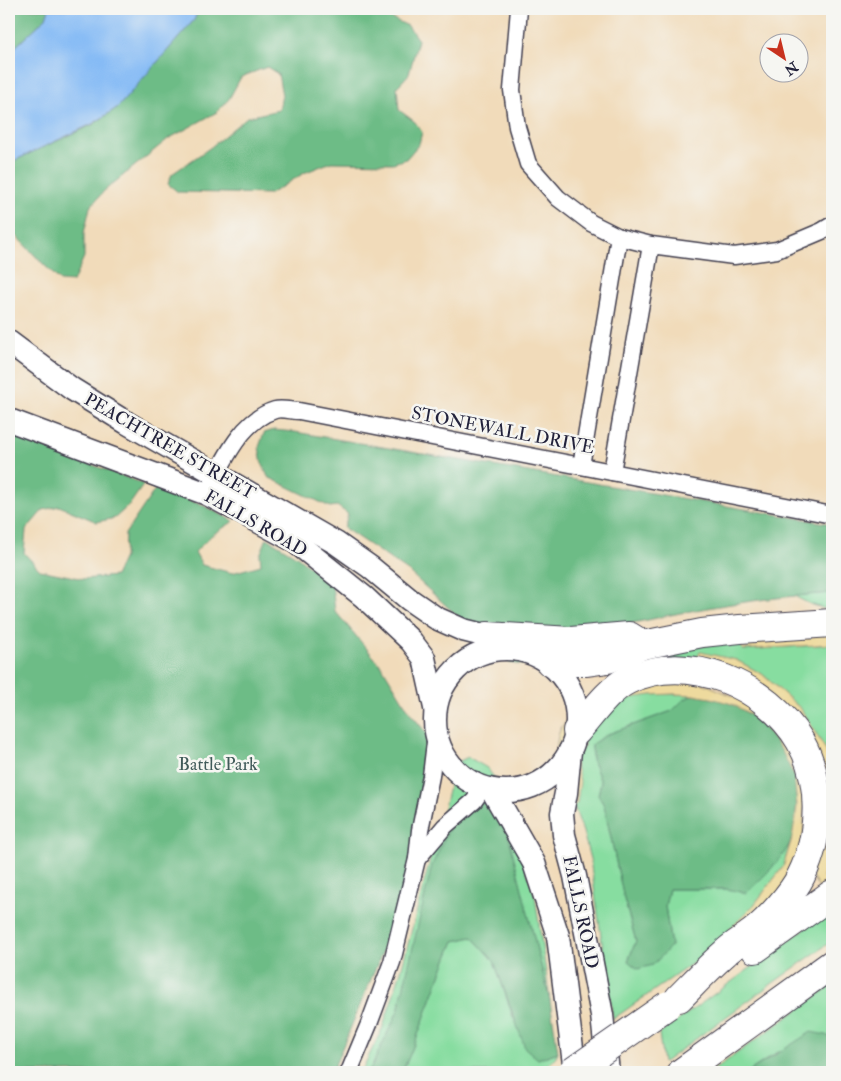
<svg xmlns="http://www.w3.org/2000/svg" width="841" height="1081" viewBox="0 0 841 1081" font-family="'IM FELL Double Pica',serif">
<style>
.green{fill:#87dda0;stroke:#54806e}
.forest{fill:#6dbc86;stroke:#486f60}
.sand{fill:#eeda9e;stroke:#887e6c}
.water{fill:#86bbf5;stroke:#546e98}
.lines{fill:none;stroke-linecap:round;stroke-linejoin:round}
.minor-casing{stroke:#413e4e;stroke-width:19}
.secondary-casing{stroke:#413e4e;stroke-width:25}
.motorway-casing{stroke:#413e4e;stroke-width:30}
.minor{stroke:#fff;stroke-width:16}
.secondary{stroke:#fff;stroke-width:22}
.motorway{stroke:#fff;stroke-width:28}
.motorway-bridge-casing{stroke:#413e4e;stroke-width:30;stroke-linecap:butt}
.motorway-bridge{stroke:#fff;stroke-width:28}
.labels{text-anchor:middle;stroke-width:5;stroke-linejoin:round;paint-order:stroke}
.street-label{font-size:18px;fill:#22223b;stroke:#f6f6f2}
.park-label{font-size:18px;fill:#405a59;stroke:#f6f6f2}
</style>
<rect width="100%" height="100%" fill="#f6f6f2"/>
<filter id="ink" filterUnits="userSpaceOnUse"><feTurbulence type="fractalNoise" baseFrequency=".02" numOctaves="2"/><feDisplacementMap in="SourceGraphic" scale="10" xChannelSelector="R" yChannelSelector="G"/><feConvolveMatrix kernelMatrix="1 2 1 2 8 2 1 2 1" color-interpolation-filters="sRGB"/></filter>
<filter id="wash" filterUnits="userSpaceOnUse"><feTurbulence type="fractalNoise" baseFrequency=".0096" numOctaves="4" result="noise"/><feDisplacementMap in="SourceGraphic" scale="20" xChannelSelector="R" yChannelSelector="G"/><feGaussianBlur stdDeviation="1.12" result="paint"/><feColorMatrix in="noise" values="0 0 0 0 0 0 0 0 0 0 0 0 0 0 0 0 0 1.4 0 .05"/><feComposite in="paint" operator="in"/></filter>
<g filter="url(#wash)">
<rect width="100%" height="100%" fill="#f1dbba"/>
<!-- green -->
<g class="green">
<path d="M832,593V611L810,604L794,596Z"/>
<path d="M750,638L743,650L832,644V773L826,750L801,709L762,674L736,660L697,659L636,664L633,657Z"/>
<path d="M674,694L693,695L683,700L672,711L608,734L592,744V759L601,782L598,795L604,805L624,899L636,941L628,961L671,946L665,906L669,889H727L746,893L781,856L792,838L783,867L754,905L730,929L736,933L613,1019L590,859L583,832L574,806V760L584,745L582,731C591,722 601,709 612,704C630,694 654,694 674,694Z"/>
<path d="M468,757L487,768L496,780L535,896L550,1001L518,875L416,940L398,1011L369,1072H361L383,1027L401,971L451,780L458,762Z"/>
<path d="M832,844V872L823,878Z"/>
<path d="M832,909V941L756,995L663,1063L659,1034Z"/>
<path d="M472,937L494,961L513,1017L538,1059L558,1052L554,1060L538,1072H402C422,1030 435,984 454,941Z"/>
<path d="M832,985V1039L826,1035L776,1053L748,1072H711Z"/>
</g>
<!-- forest -->
<g class="forest">
<path d="M9,9H49L46,18L9,53Z"/>
<path d="M199,9H383L393,19L408,26L418,40L409,74L397,87L399,110L415,122L422,132L419,144L406,159L393,163L331,162L304,173L270,194L178,192L168,184L172,174L211,147L247,117L279,110L282,95L278,74L267,67L241,77L229,99L217,112L168,139L104,191L90,207L84,233V257L73,282L60,281L9,229V163L94,124L118,107L194,20Z"/>
<path d="M274,430L295,432L832,524V593C771,597 708,606 648,620C634,623 617,625 604,631C573,643 544,671 509,663L408,571L344,528L348,514L337,506L330,507L268,477L262,463L259,447L264,433Z"/>
<path d="M9,434L144,484L130,504L115,518L97,522L59,506L43,510L26,530L24,553L40,570L84,579L115,576L124,557L125,534L156,488L202,505L234,521L212,535L195,552L202,565L232,573L261,565L260,555L267,538L298,557L332,585L335,611L383,668L411,714L436,745L417,844L388,939L332,1072H9Z"/>
<path d="M693,695C706,697 721,699 734,705C759,717 787,749 794,777C798,793 797,822 792,838C785,858 761,879 746,893L727,889H669L665,906L671,946L653,965L638,969L628,961L636,941L624,899L604,805L598,795L601,782L592,759V744L608,734L672,711L683,700Z"/>
<path d="M481,794L506,826L550,1001L558,1052L538,1059L525,1048L494,961L472,937L454,941C435,984 422,1030 402,1072H369L398,1011L432,865L464,797Z"/>
<path d="M811,1032L826,1035L832,1039V1070L830,1072H748Z"/>
</g>
<!-- sand -->
<g class="sand">
<path d="M832,631V644L743,650L739,642Z"/>
<path d="M700,652L736,660L762,674L801,709L826,750L832,773V844L823,877L832,872V878L819,888L812,876L815,755L697,659Z"/>
<path d="M653,682H700L752,704L787,741L800,766L805,793L803,843L780,893L736,932L729,930L754,905L783,867L792,838L797,806L794,776L782,751L768,731L750,714L732,704L711,698L693,695L674,694L651,695L629,698L611,704L582,731L584,745L574,760L580,781L577,803L574,806C569,795 563,785 560,774C556,760 554,737 563,725C574,711 633,690 653,682Z"/>
</g>
<!-- water -->
<path class="water" d="M49,9H199L194,20L118,107L94,123L9,163V53L46,18Z"/>
</g>
<g filter="url(#ink)">
<g class="lines">
<!-- minor casing -->
<g class="minor-casing">
<g id="minor">
<path d="M519,9L512,90L517,127L528,164L558,198L591,223L619,237L651,245L734,256L777,250L822,231L832,225"/>
<path d="M581,466L619,237"/>
<path d="M612,472L651,245"/>
<path d="M212,483C226,456 244,419 275,410C282,408 292,411 299,411L832,515"/>
<path d="M417,859L445,826L474,801L483,788"/>
<path d="M349,1072L369,1024L392,962L417,859L420,830L431,776L436,734"/>
</g>
</g>
<!-- secondary casing -->
<g class="secondary-casing">
<g id="secondary">
<path d="M9,342L72,389L127,423L336,543L370,567L410,600L436,618L463,630L487,636L503,644"/>
<path d="M9,420L207,494L293,540L364,597L411,641L424,658L435,708"/>
<circle cx="506" cy="720" r="71"/>
<path d="M570,751L566,793L562,813L564,835L575,876L602,1015L608,1072"/>
<path d="M492,790L534,863L558,936L575,1072"/>
</g>
</g>
<!-- motorway casing -->
<g class="motorway-casing">
<g id="motorway">
<path d="M487,636L571,641L629,636L642,644"/>
<path d="M550,662H587L608,659L643,645L702,633L740,629L832,623"/>
<path d="M577,731C591,715 609,689 628,680C688,650 768,686 800,741C823,781 821,836 801,876C793,893 768,921 752,933C743,940 733,945 725,953C709,967 694,983 679,998"/>
<path d="M755,949L832,894"/>
<path d="M682,1072L832,964"/>
</g>
</g>
<!-- minor -->
<use href="#minor" class="minor"/>
<!-- secondary -->
<use href="#secondary" class="secondary"/>
<!-- motorway -->
<use href="#motorway" class="motorway"/>
<!-- motorway-bridge casing -->
<g class="motorway-bridge-casing">
<path id="motorway-bridge" d="M572,1072L668,1005"/>
</g>
<!-- motorway-bridge -->
<use href="#motorway-bridge" class="motorway-bridge"/>
</g>
</g>
<g class="labels">
<!-- street labels -->
<g class="street-label">
<text transform="translate(503 430) rotate(11)" y="6">STONEWALL DRIVE</text>
<text transform="translate(170 446) rotate(30)" y="6">PEACHTREE STREET</text>
<text transform="translate(256 523) rotate(30)" y="6">FALLS ROAD</text>
<text transform="translate(581 912) rotate(78)" y="6">FALLS ROAD</text>
</g>
<!-- park labels -->
<g class="park-label">
<text x="218" y="770">Battle Park</text>
</g>
</g>
<!-- margin -->
<rect width="841" height="1081" fill="none" stroke="#f6f6f2" stroke-width="30"/>
<!-- north arrow -->
<g transform="translate(784 58) rotate(145)"><circle r="24" fill="#f6f6f2" stroke="#a1a1a9"/>
<path d="M0-4L9 19L0 12L-9 19Z" fill="#c8321e"/>
<text y="-8" font-size="14" font-weight="bold" text-anchor="middle" fill="#22223b">N</text>
</g>
</svg>
